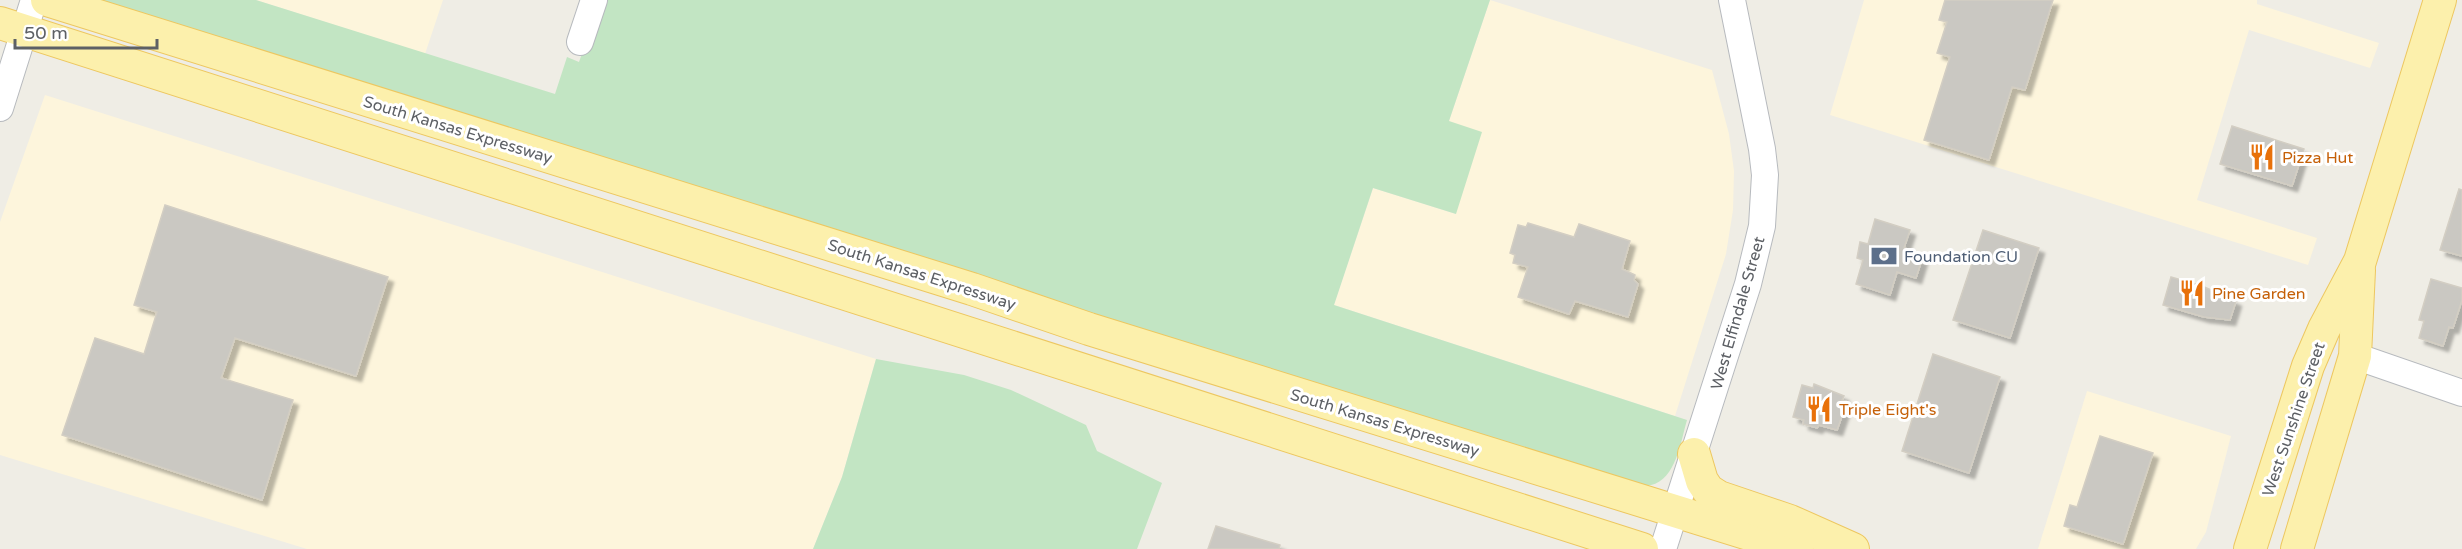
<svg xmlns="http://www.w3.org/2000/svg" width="2462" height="549" viewBox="0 0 2462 549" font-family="'Varela Round',sans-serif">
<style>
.commercial{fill:#fdf5dc}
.green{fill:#c2e5c3}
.building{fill:#cac8c2;stroke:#d3cec3;stroke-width:1.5;filter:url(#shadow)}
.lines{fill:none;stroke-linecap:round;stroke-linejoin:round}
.minor-casing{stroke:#b7babe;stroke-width:28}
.major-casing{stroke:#edc760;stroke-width:34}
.minor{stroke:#fff;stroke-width:26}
.major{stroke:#fcf0ac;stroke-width:32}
.labels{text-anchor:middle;stroke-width:6;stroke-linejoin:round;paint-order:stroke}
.street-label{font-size:16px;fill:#5d6065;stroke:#fff}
.food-label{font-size:16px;fill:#c56008;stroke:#fff;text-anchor:start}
.service-label{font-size:16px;fill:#4e5e75;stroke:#fff;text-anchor:start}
</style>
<defs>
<filter id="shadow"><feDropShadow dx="5.5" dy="5.5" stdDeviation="1.5" flood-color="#0004"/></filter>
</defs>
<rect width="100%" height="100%" fill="#efede5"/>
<!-- commercial -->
<g class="commercial">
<path d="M256,0H443L425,54Z"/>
<path d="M1490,0L1712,70L1729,134L1734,171L1733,210L1726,254L1675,416L1334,305L1373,188L1456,214L1449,121Z"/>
<path d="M1864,0H2257V4L2379,43L2370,68L2249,30L2197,200L2317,238L2308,265L1830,115Z"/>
<path d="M45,95L876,359L842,477L813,549H307L0,455V222Z"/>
<path d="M2087,391L2231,436L2206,532L2196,549H2038Z"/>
</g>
<!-- green -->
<g class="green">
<path d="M82,0H256L555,94L567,57L579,62L601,0H1490L1449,121L1482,132L1456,214L1373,188L1334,305L1687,420C1681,440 1676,480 1651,485C1647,486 1641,485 1637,485Z"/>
<path d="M876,359L964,375L1011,390L1086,425L1097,451L1162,483L1137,549H813L842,477Z"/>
</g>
<!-- building -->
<g class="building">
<path d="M1945,0H2053L2025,90L2012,87L1989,160L1924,140L1950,57L1937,53L1947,22L1939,20Z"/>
<path d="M2232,126L2304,149L2292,186L2220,164Z"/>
<path d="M2459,189L2462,190V256L2440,250Z"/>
<path d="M165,205L388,277L356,376L235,338L221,378L293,400L262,500L62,435L95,338L144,354L157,312L134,305Z"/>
<path d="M1875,219L1910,230L1904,248L1907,249L1905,254L1922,259L1916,278L1897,272L1890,295L1856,284L1863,260L1857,258L1860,242L1868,244Z"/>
<path d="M1528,223L1574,237L1579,224L1630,241L1622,269L1635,275L1634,280L1638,284L1628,317L1575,301L1569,314L1518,297L1528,267L1513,263L1515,255L1510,253L1518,225L1526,227Z"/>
<path d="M1983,230L2039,248L2010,338L1953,320Z"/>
<path d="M2171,277L2202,286L2236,301L2230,320L2204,317L2163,305Z"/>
<path d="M2431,279L2462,288V300L2453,328L2449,327L2443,346L2419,338L2424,321L2419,320Z"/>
<path d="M1933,354L2000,377L1969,473L1902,451Z"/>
<path d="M1814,384L1844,396L1842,400L1847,402L1837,430L1819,425L1817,428L1803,424L1804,420L1793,417L1802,385L1813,388Z"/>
<path d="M2100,436L2153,453L2123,544L2064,526L2070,505L2077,507Z"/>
<path d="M1216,526L1280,545L1279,549H1208Z"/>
</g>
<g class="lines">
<!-- minor casing -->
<g class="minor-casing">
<g id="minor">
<path d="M580,42L594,0"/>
<path d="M0,108L34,0"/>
<path d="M2355,356L2462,393"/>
<path d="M1663,549L1748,284L1762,226L1765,175L1762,149L1732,0"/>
</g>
</g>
<!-- major casing -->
<g class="major-casing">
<g id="major">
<path d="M47,0L972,289L1089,329L1797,549"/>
<path d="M0,23L1642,549"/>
<path d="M1694,454L1702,481L1708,490L1719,497L1790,521L1853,549"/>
<path d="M2250,549L2308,366L2324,329L2360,261L2440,0"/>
<path d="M2297,549L2355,356L2359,270"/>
</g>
</g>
<!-- minor -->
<use href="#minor" class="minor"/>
<!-- major -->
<use href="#major" class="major"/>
</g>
<!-- icons -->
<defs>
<g id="restaurant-bare" transform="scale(2.07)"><path d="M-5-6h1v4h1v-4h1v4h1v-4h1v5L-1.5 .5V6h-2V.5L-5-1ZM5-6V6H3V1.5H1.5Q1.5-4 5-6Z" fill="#e8710a" stroke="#fff" stroke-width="2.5" paint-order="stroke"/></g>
<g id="bank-bare" transform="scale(2.07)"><path d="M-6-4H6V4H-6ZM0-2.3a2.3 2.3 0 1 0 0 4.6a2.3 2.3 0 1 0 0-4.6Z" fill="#5c6f8a" stroke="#fff" stroke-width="2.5" paint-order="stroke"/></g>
</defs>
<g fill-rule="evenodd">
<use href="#restaurant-bare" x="2262" y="157"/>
<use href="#bank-bare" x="1884" y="256"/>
<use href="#restaurant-bare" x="2192" y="293"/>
<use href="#restaurant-bare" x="1819" y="409"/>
</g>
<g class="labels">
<!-- street labels -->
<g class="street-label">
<text transform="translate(458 129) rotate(17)" y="6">South Kansas Expressway</text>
<text transform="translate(922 274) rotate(18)" y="6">South Kansas Expressway</text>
<text transform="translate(1737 313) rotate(-74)" y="6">West Elfindale Street</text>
<text transform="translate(2293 419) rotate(-71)" y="6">West Sunshine Street</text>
<text transform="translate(1385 422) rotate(17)" y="6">South Kansas Expressway</text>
</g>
<!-- food labels -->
<g class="food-label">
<text x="2282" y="163">Pizza Hut</text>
<text x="2212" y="299">Pine Garden</text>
<text x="1839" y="415">Triple Eight's</text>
</g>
<!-- service labels -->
<g class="service-label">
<text x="1904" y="262">Foundation CU</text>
</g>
</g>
<!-- scale -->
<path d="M15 39v9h142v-9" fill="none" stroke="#5d6065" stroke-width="3"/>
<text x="24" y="39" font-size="18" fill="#5d6065" stroke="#ffffff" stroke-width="4.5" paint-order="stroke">50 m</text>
</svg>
